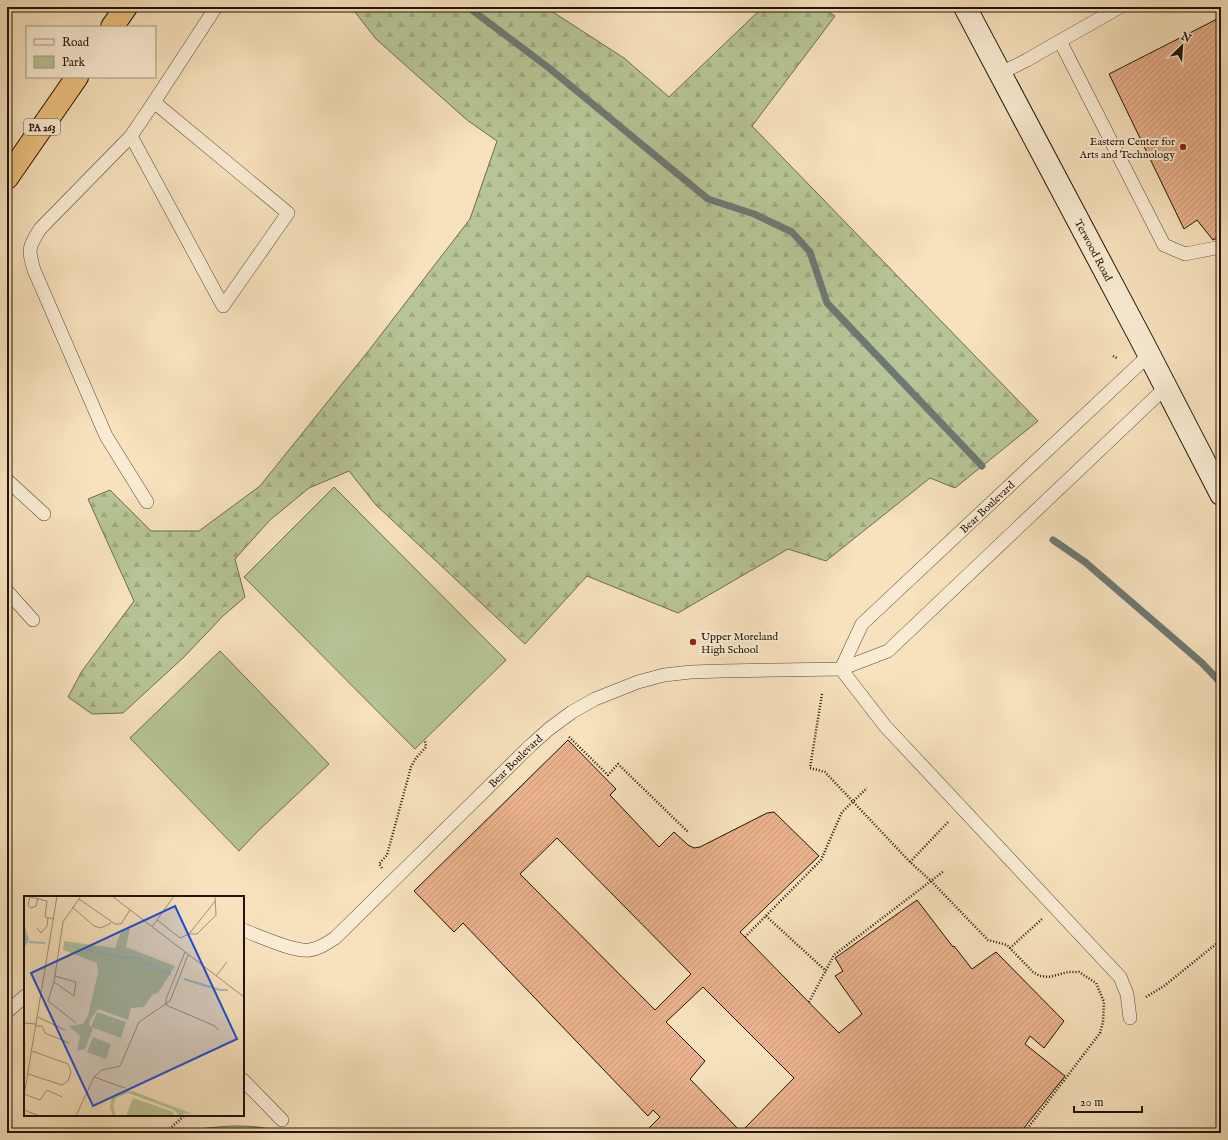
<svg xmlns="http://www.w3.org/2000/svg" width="1228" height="1140" viewBox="0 0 1228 1140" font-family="'IM FELL English',serif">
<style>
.forest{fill:url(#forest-firs);stroke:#6c6c4e}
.park{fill:#b7c495;stroke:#6c6c4e}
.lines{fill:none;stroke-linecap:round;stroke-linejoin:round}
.stream{stroke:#6e7873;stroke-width:7}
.building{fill:url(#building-hatch);stroke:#211308;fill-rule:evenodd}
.lane-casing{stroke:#564735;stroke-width:14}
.secondary-casing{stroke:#211308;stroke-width:24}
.highway-casing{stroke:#211308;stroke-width:24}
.path{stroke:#211308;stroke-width:2.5;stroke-dasharray:1 2;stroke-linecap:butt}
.lane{stroke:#faecd4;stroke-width:13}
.secondary{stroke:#faecd4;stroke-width:22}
.highway{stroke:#ecc17e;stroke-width:22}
.poi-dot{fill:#8f2418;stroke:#faecd4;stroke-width:1.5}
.labels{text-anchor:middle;stroke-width:4;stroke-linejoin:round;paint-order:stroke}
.shield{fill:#faecd4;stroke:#625445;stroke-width:1}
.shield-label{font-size:10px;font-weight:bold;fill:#211308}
.poi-label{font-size:11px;fill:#211308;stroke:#faecd4;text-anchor:end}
.street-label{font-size:11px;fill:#211308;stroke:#faecd4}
.inset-river{fill:none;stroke:#a1bcba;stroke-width:2}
.inset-road{fill:none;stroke:#a18f75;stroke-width:1}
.view{fill:#1d4ed8;fill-opacity:0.15;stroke:#1d4ed8;stroke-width:2}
.inset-edge{fill:none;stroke:#211308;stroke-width:2}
</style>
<defs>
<pattern id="forest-firs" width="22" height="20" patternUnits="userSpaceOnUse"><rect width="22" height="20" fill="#b7c495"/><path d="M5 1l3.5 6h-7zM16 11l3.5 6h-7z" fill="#9da87f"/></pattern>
<pattern id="building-hatch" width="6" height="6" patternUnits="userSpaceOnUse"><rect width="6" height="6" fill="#eab28d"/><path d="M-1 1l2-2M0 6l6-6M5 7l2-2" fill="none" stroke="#c89878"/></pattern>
</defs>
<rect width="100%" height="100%" fill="#f7e2bd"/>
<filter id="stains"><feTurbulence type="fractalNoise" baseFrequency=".005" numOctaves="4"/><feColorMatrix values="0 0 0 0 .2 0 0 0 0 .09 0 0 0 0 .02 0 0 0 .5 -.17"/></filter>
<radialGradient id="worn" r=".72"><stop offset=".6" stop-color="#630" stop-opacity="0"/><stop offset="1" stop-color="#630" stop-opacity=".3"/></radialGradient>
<!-- forest -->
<path class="forest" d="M351,7H545L624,58L669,97L763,7H820L835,16L752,126L1038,421L955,488L930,478L826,561L788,549L678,613L587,576L525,644L376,505L349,471L309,488L270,520L235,559L245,597L223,616L184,657L123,713L92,714L68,697L82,671L134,601L88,499L110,490L151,531H199L260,486L370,349L470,219L497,141L467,120L376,39Z"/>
<!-- park -->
<g class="park">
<path d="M334,487L506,660L415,749L244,577Z"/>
<path d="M220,651L329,764L257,832L239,851L130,738Z"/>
<path d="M231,1126C247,1126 265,1126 281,1133H190L206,1128Z"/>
</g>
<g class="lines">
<!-- stream -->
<g class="stream">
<path d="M468,7L549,68L708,199L754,214L792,232L810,252L827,303L982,466"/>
<path d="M1053,540L1085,562L1202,663L1221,683"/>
</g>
</g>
<!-- building -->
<g class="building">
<path d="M1221,17V236L1213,240L1197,220L1184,229L1109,74Z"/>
<path d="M568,740L616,789L610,795L659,847L674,832L688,845L694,848L700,847L767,813L774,812L819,856L740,932L839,1033L862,1014L835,976L843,971L835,958L917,900L953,947L954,946L972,969L996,952L1064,1021L1044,1048L1030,1036L1025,1044L1065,1076L1020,1133H644L660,1117L653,1110L648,1116L463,923L454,932L414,891ZM557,838L691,974L655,1010L520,874ZM703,987L794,1078L741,1132L690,1079L705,1061L666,1022Z"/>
</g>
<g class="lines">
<!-- lane casing -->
<g class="lane-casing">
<g id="lane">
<path d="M1060,41L1120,7"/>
<path d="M999,74L1027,60L1060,41L1164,245L1185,254L1221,247"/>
<path d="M154,102L288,213L223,306L131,136L154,102L216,7"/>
<path d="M131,136L40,229C28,248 28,249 34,270L106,436L147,502"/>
<path d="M7,480L44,514"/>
<path d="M7,591L33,620"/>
<path d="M841,669L885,726L1120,977L1127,994L1130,1018"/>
<path id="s1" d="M841,669L862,624L1149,355"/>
<path id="s2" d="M243,930C260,936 293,952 309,950C319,949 327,943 335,938L531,745L549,729L572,712L595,699L638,682L664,675L691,672L722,671L841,669L888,651L1165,388"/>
<path d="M7,1012L25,996"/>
<path d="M243,1080L282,1120"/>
</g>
</g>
<!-- secondary casing -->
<g class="secondary-casing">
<g id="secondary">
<path id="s3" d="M965,7L1142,341L1221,494"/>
</g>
</g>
<!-- highway casing -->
<g class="highway-casing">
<g id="highway">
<path d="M112,27L126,7"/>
<path d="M7,178L77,77"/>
</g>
</g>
<!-- path -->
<g class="path">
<path d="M1113,356L1117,358"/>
<path d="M822,694L810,768L825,772L910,862L931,881L988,940L1007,945L1033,972L1040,976L1049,977L1068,972H1079L1096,983L1104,1002L1103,1022L1100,1033L1024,1133"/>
<path d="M569,737L608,775L618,764L688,832"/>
<path d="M910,862L949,821"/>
<path d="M382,868L379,864L387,855L411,767L416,758L426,747L425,740"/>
<path d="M766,916L826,971"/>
<path d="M745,937L821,860L842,812L867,788"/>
<path d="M1010,948L1042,919"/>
<path d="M1146,997L1164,986L1221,940"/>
<path d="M809,1002L834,955L944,871"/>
<path d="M165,1133L185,1115"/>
</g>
<!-- lane -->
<use href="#lane" class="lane"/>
<!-- secondary -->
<use href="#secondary" class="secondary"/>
<!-- highway -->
<use href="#highway" class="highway"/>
</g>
<!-- markers -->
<g class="poi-dot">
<circle cx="1183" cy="147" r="4"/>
<circle cx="693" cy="642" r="4"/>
</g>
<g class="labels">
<!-- shield labels -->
<rect class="shield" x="24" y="119" width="36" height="16" rx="3"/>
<g class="shield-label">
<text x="42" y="131">PA 263</text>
</g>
<!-- poi labels -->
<g class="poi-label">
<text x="1175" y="145">Eastern Center for<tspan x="1175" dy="13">Arts and Technology</tspan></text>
<text x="701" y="640" text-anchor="start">Upper Moreland<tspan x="701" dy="13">High School</tspan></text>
</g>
<!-- street labels -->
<g class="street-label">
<text dy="4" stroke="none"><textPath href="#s3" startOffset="275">Terwood Road</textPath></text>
<text dy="4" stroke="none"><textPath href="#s1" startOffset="221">Bear Boulevard</textPath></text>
<text dy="4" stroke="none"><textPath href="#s2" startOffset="351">Bear Boulevard</textPath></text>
</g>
</g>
<!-- overview -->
<g transform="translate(24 896)">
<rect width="220" height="220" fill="#f7e2bd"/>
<path d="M98,33H106L102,51L151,70L134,97L129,98L120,111L107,112L104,124L74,113L67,123L65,129L69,133L61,153L53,155L56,140L45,130L59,128L64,119L74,77L73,67L39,54L40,45L91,52Z" fill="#b7c495"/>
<path d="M73,116L102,126L97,142L67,131ZM69,141L87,148L82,163L63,156ZM101,194L111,196L169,218L159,217L160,220H156L150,214L104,197L92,202L89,210L92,220H89L86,211L88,202ZM109,202L150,216L149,220H102Z" fill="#b7c495"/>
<path d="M0,27L5,44L0,52Z" fill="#a1bcba"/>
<path class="inset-river" d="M5,46L21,47M41,49L101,62L112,61L120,67L147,78M160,83L196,94H204"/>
<path class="inset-road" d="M2,0L23,5L21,21L30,23M88,0L220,101M6,1L4,9L7,12L12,10L14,2M55,3L91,28H97L106,14M48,11L70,30L77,32L87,27M133,24L150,0M128,31L133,24L156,42L165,38H173L192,19L191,0M13,32L17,37L23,30L24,22M165,38L192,4M31,80L52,86L50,100L30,86L39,26L57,0M192,80L203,66M30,86L24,105L52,127M142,109L191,130L194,134M142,109V103L161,56M14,121L41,134M0,127L12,128M12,130H18L21,137L45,147M4,178L38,189L44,185L47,176L44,168L8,155M70,181L101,192M0,198L16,204L23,194L38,201M0,200L33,0M0,214L16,220M52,220L70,181L78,174L96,170L115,126L146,105L164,59"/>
<path class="view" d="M151,10L213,143L69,210L7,77Z"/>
<rect width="220" height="220" class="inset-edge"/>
</g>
<!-- margin -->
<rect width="1228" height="1140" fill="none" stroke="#f7e2bd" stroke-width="24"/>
<rect x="8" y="8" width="1212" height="1124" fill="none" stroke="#211308" stroke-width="2"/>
<rect x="12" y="12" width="1204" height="1116" fill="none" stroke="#211308"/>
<!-- legend -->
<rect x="26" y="26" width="130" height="52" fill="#faecd4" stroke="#a39582"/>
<rect x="34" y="39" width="20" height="6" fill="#faecd4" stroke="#a39582"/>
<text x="62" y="46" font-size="12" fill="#211308">Road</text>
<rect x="34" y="56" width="20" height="12" fill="#b7c495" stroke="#a39582"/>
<text x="62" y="66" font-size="12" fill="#211308">Park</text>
<!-- north arrow -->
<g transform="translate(1182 46) rotate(25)" stroke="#faecd4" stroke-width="3" paint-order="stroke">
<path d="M0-3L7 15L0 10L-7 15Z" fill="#211308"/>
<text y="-6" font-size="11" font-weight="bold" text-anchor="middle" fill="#211308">N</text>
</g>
<!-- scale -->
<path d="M1074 1106v6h68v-6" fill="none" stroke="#211308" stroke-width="2"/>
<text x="1080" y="1106" font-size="12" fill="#211308" stroke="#faecd4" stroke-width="3" paint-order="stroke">20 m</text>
<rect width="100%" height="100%" filter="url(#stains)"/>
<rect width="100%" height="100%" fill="url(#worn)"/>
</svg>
